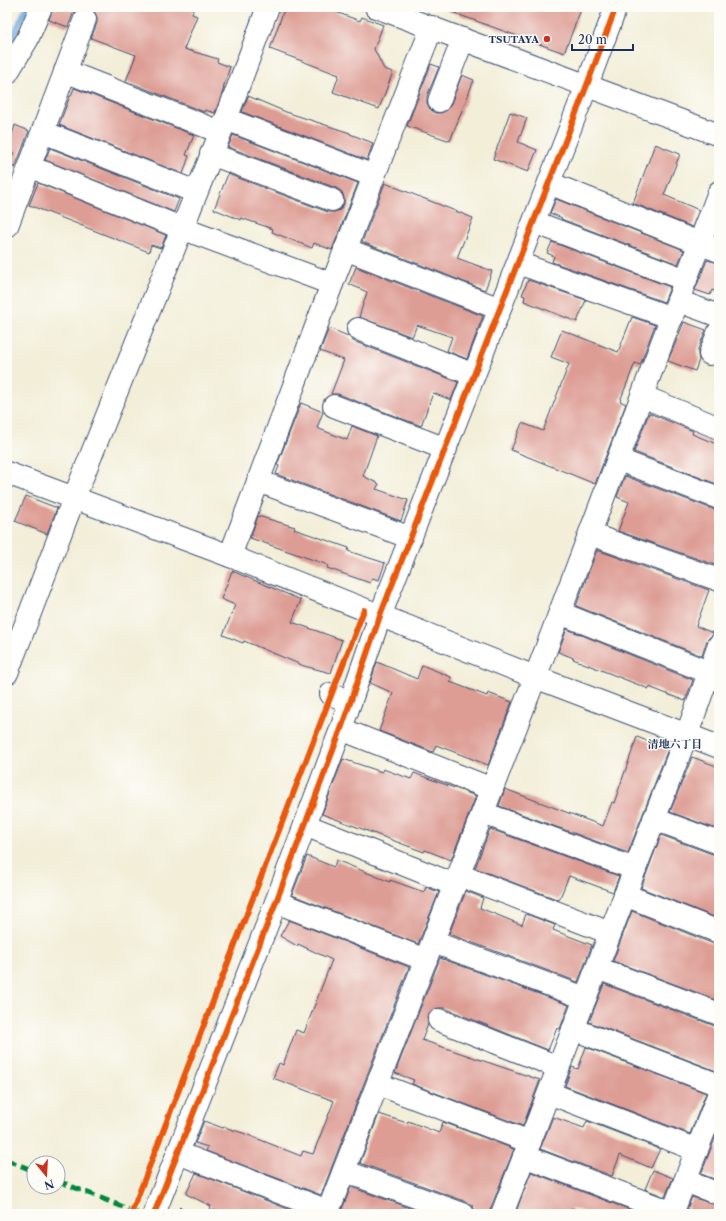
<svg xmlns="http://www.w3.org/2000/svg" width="726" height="1221" viewBox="0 0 726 1221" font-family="'Libre Caslon Text','Noto Serif JP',serif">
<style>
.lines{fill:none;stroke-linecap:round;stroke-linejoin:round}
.stream{stroke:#6ea8de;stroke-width:6}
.building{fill:#dd9d94}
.minor-casing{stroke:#3b4c70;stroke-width:24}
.path{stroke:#3b4c70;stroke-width:2.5;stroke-dasharray:3 3;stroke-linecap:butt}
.minor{stroke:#fff;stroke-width:22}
.quiet{stroke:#00873e;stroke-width:5;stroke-dasharray:10 5;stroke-linecap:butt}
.cycleway-casing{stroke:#fdfcf7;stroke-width:8}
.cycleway{stroke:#e8590c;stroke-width:6}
.poi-dot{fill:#c8321e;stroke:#fdfcf7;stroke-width:1.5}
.labels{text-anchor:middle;stroke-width:3;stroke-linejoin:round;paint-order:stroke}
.poi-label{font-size:10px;font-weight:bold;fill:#1b2f5e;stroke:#fdfcf7;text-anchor:end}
.neighbourhood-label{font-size:11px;font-weight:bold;fill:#1b2f5e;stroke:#fdfcf7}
</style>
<rect width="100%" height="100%" fill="#fdfcf7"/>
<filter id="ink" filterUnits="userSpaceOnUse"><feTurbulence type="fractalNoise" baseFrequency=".025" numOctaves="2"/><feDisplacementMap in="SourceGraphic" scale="8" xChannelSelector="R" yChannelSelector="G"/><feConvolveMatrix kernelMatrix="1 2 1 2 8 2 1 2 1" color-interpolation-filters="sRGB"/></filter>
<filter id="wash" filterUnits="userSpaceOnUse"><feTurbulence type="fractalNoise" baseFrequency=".012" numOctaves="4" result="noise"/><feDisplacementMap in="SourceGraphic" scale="16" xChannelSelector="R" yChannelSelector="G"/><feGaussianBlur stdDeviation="0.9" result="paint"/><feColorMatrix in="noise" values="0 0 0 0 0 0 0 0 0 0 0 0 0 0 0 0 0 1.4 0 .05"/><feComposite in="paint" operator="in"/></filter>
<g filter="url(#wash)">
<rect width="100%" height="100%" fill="#f2eed8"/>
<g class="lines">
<!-- stream -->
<path class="stream" d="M7,49L27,7"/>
</g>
<g id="blocks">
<!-- building -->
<g class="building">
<path d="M53,7H82L77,10L73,14L68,27L49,20Z"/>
<path d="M87,7H194L192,14L197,16L184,49L218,59L217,62L230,67L223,88H224L215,113L205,110L204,112L126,81L136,55L91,38L97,23V17L94,11Z"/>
<path d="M285,7H312L324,11L325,8L360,21L362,17L383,25L374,49L384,69L393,72L379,109L333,92L339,75L270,49Z"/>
<path d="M444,7H582L564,53L443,9Z"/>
<path d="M431,64L439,67L427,96V103L430,109L435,113H441L447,110L450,106L462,75L474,80L450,141L407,126Z"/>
<path d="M74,88L194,135L186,155L189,156L183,174L59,125L70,96H71Z"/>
<path d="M248,96L286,112L350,133V134L373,143L367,160L242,112Z"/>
<path d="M510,112L527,118L518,142L537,150L528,172L493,159Z"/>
<path d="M15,125L29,131L15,168L9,165L14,152L7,149V133L12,135Z"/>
<path d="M233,135L358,183L332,250L314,243L312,248L272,232L273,229L241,218V220L214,209L228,174L328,212H334L340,210L344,204V198L342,192L336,188L228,147Z"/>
<path d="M655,144L680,154L664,195L699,210L692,227L633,203Z"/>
<path d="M50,148L179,199L174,212L45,160Z"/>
<path d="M38,183L166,235L161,248L151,245L149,252L29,205Z"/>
<path d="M385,183L473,218L457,258L492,271L485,290L362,242Z"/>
<path d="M556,199L684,250L678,264L561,219L562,218L550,213Z"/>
<path d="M552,242L670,287L664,302L552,262L554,256L547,253Z"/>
<path d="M707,260L719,263V293L712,290L710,295L695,290Z"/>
<path d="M356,267L483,316L467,359L447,351L452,337L417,325L412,337L359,317L367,292L349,284Z"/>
<path d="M528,280L586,300L577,322L524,301L525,296L522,295Z"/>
<path d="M632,317L655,325L640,365L635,363L620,401L626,404L595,484L511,450L522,423L543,431L569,364L551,357L562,330L618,352Z"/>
<path d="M684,322L706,330L698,349V355L699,360L695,371L668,361Z"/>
<path d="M329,328L348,336L353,341L458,382L451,400L433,393L421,426L338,394H331L344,360L320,351Z"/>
<path d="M301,403L323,412L317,428L347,440L352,426L377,436L363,476L379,484L376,489L408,500L401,521L276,474L279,466L277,465Z"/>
<path d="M649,413L693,431L692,434L719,445V485L634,452Z"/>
<path d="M625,476L715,510H719V562L718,566L618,531L629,502L617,497Z"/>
<path d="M26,496L57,508L47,534L15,521Z"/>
<path d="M258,516L295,527L294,529L349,548L348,551L385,563L379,580L372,578L370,583L350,576L327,568L328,566L325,564L250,538Z"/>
<path d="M597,550L709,590L696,626L715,634L711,636L707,640L702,656L576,606Z"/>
<path d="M232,571L301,600L292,622L342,640L331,673L304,666L244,641L243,643L223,635L235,605L221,599Z"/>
<path d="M567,629L693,680L685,701L649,687V689L573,659L574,658L558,652Z"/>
<path d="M377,662L417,679L422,665L451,677L450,682L487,696L488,693L512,702L488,765L436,745L433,752L379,731L393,693L370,683Z"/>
<path d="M637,737L668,749L628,853L499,806L505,789L603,826L612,802L614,803Z"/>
<path d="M692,757L719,767V830L670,812Z"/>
<path d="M343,759L382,772L383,769L411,779L414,773L476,796L451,860L425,850L424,852L322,814Z"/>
<path d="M490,829L619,876L613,892L569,876L559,900L475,868Z"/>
<path d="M661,835L715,855H719V919L641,888Z"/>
<path d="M307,856L334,867L336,860L390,882V880L424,892L426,887L439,892L418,944L292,895Z"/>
<path d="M466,891L483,898L480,908L522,925L526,914L555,925L553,930L592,945L578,982L449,934Z"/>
<path d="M632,911L714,944H719V1001L613,961Z"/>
<path d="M289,920L409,967L321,1195L206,1151L208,1147L195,1143L204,1121L223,1128L224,1127L243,1133L301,1156L303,1151L313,1154L334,1101L273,1078L279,1063L283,1065L296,1030L304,1033L332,960L298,944L297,946L280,936Z"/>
<path d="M440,958L569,1005L560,1029L557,1028L548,1050L444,1008H438L432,1010L427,1016L428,1024L422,1040L540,1080L523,1126L412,1084L414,1080L395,1073Z"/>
<path d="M604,984L715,1026H719V1072L589,1022Z"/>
<path d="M586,1047L706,1093L690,1134L565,1086L572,1067L578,1069Z"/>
<path d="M379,1114L407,1123L408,1121L439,1133L443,1122L514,1149L490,1210V1214H475L473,1206L467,1202L360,1163Z"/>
<path d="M553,1117L584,1128L587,1121L660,1149L651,1168L620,1155L612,1176L540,1149Z"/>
<path d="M719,1128V1181L701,1174Z"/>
<path d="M653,1170L673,1178L665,1197L645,1189Z"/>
<path d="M531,1172L641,1214H589L572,1208L570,1214H515Z"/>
<path d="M196,1173L301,1214H223L210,1209L211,1206L186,1194Z"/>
<path d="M351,1187L426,1214H340Z"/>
<path d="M692,1197L719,1206V1214H685Z"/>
</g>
</g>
</g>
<g filter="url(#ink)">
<use href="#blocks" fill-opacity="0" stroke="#3b4c70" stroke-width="1"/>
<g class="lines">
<!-- minor casing -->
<g class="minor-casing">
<g id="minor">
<path d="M376,7L719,135"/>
<path d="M65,71L220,132"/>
<path d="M7,73L27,40L41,7"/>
<path d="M439,101L463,39"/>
<path d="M226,119L374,176"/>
<path d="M43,132L196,192"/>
<path d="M211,154L332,200"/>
<path d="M43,172L181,228L332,284"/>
<path d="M549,183L719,251"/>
<path d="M534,222L686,280"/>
<path d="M7,226L85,19"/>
<path d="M345,249L500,309"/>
<path d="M518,263L672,318"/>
<path d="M678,301L719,316"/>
<path d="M358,329L474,375"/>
<path d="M710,354L719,331"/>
<path d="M642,396L719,428"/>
<path d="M334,406L446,449"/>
<path d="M619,460L719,498"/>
<path d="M7,473L230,556L535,677L719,747"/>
<path d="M258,481L411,538"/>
<path d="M590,534L719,580"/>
<path d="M230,556L332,284L432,27"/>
<path d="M560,613L708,672"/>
<path d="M7,673L74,498L226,119L268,7"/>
<path d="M331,694L350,702"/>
<path d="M341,729L492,789"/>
<path d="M483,813L635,869"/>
<path d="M654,819L719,843"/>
<path d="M305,825L455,885"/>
<path d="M459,875L610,933"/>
<path d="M625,895L719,932"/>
<path d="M276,902L426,960"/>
<path d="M433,942L585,998"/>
<path d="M597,968L719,1014"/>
<path d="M439,1020L558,1067"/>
<path d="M573,1029L719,1085"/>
<path d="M378,1084L530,1142"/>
<path d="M549,1093L697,1150"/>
<path d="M178,1153L328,1211"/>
<path d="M524,1156L673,1213"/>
<path d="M344,1171L463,1214"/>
<path d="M685,1181L719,1194"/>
<path d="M154,1214L276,902L341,729L380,616L587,85L616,7"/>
<path d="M327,1214L543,657L719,192"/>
<path d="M502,1214L687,734L719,645"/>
<path d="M672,1214L719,1093"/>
</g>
</g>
<!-- path -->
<path class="path" d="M179,1208L196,1214"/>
<!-- minor -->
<use href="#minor" class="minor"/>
<!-- quiet -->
<g class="quiet">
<path d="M7,1160L34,1171"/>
<path d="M58,1181L141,1214"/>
</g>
<!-- cycleway casing -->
<g class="cycleway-casing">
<g id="cycleway">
<path d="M131,1214L364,610"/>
<path d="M154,1214L276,902L341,729L380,616L587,85L616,7"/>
</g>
</g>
<!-- cycleway -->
<use href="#cycleway" class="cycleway"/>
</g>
</g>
<!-- markers -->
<circle class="poi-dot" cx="547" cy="39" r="4"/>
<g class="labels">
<!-- poi labels -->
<g class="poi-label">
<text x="539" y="43">TSUTAYA</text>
</g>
<!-- neighbourhood labels -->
<g class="neighbourhood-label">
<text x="675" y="748">清地六丁目</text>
</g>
</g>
<!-- margin -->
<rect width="726" height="1221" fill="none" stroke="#fdfcf7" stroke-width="24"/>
<!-- north arrow -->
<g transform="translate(46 1175) rotate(162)"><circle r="19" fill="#fdfcf7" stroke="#a3aaba"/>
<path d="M0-3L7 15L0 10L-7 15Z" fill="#c8321e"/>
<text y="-6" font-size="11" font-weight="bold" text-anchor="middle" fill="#1b2f5e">N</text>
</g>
<!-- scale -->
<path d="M572 44v6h61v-6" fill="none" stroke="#1b2f5e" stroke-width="2"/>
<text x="578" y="44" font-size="12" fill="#1b2f5e" stroke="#fdfcf7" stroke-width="3" paint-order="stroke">20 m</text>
</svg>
